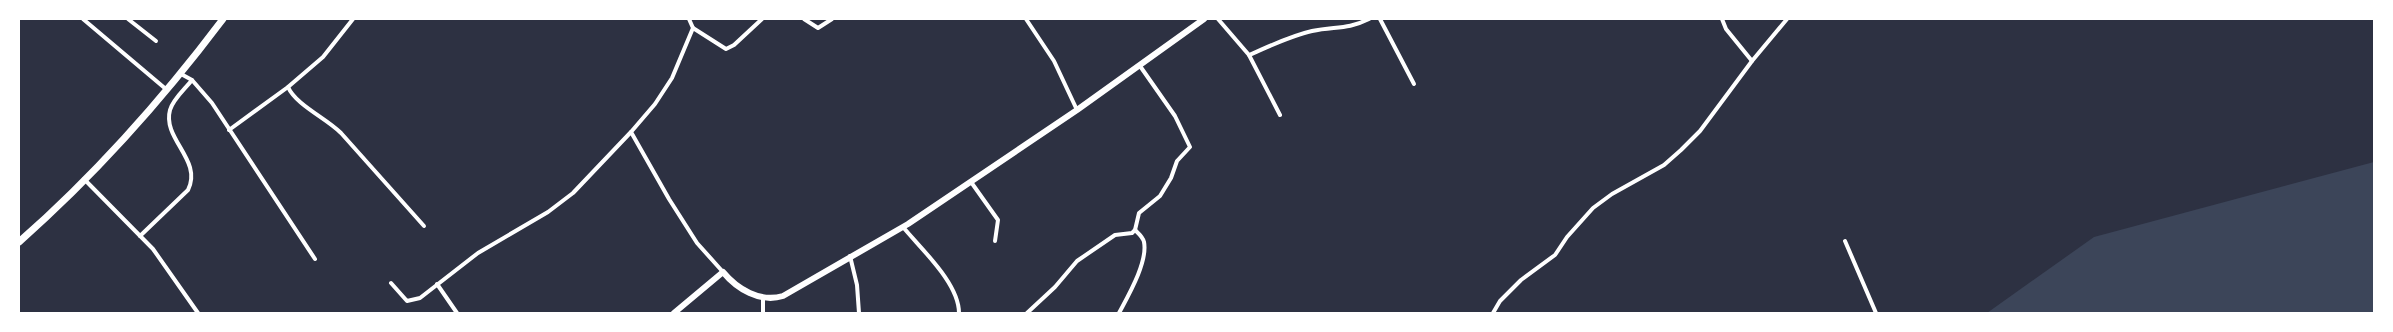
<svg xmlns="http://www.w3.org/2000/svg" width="2393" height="332" viewBox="0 0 2393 332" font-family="'Noto Sans',sans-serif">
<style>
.green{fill:#3c4559}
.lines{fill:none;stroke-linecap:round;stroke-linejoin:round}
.minor{stroke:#fff;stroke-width:4}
.tertiary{stroke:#fff;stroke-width:6}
.secondary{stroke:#fff;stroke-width:7}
</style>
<rect width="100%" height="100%" fill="#2d3142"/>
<!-- green -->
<path class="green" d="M2374,162V313H1987L2094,237Z"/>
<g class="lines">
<!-- minor -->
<g class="minor">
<path d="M83,19L167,90"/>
<path d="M128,19L156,41"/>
<path d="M689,19L693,28L672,78L655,104L631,132L669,199L697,243L723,272"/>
<path d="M804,19L818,28L832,19"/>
<path d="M1026,19L1054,61L1077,110"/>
<path d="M1218,19L1249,55C1270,46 1290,36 1312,31C1335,26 1347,30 1369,19"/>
<path d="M1380,19L1414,84"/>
<path d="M1722,19L1726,29L1752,61"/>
<path d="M693,28L726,49L734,45L762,19"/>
<path d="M1249,55L1280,115"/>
<path d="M181,74L192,80L212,103L315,259"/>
<path d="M288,87C296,105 326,118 341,133L424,226"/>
<path d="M229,130L288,87L323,57L353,19"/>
<path d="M84,179L153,249L198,313"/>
<path d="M971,182L998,220L995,241"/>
<path d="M903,227C921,249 959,283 959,313"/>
<path d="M140,236L188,190C203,160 162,139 170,110C173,99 185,89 192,80"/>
<path d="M1845,241L1876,313"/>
<path d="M850,256L857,285L859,313"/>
<path d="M391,283L407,301L420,298L478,253L548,212L573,193L631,132"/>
<path d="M437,284L457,313"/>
<path d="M763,313V298"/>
<path d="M1027,313L1055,287L1077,261L1115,235L1132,233L1135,230L1139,213L1160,196L1171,178L1177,161L1190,147L1175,116L1140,66"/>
<path d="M1119,313C1128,296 1148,262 1144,242C1143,237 1139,234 1135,230"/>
<path d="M1493,313L1500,301L1521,280L1555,255L1567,237L1593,208L1612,194L1664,165L1681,150L1700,131L1752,61L1787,19"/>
</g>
<!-- tertiary -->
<path class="tertiary" d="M674,313L723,272C737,289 760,303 783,296L908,224L1077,110L1204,19"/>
<!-- secondary -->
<path class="secondary" d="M19,242C95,175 162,100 223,19"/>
</g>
<!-- border -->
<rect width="2393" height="332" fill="none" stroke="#ffffff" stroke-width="40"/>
</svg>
